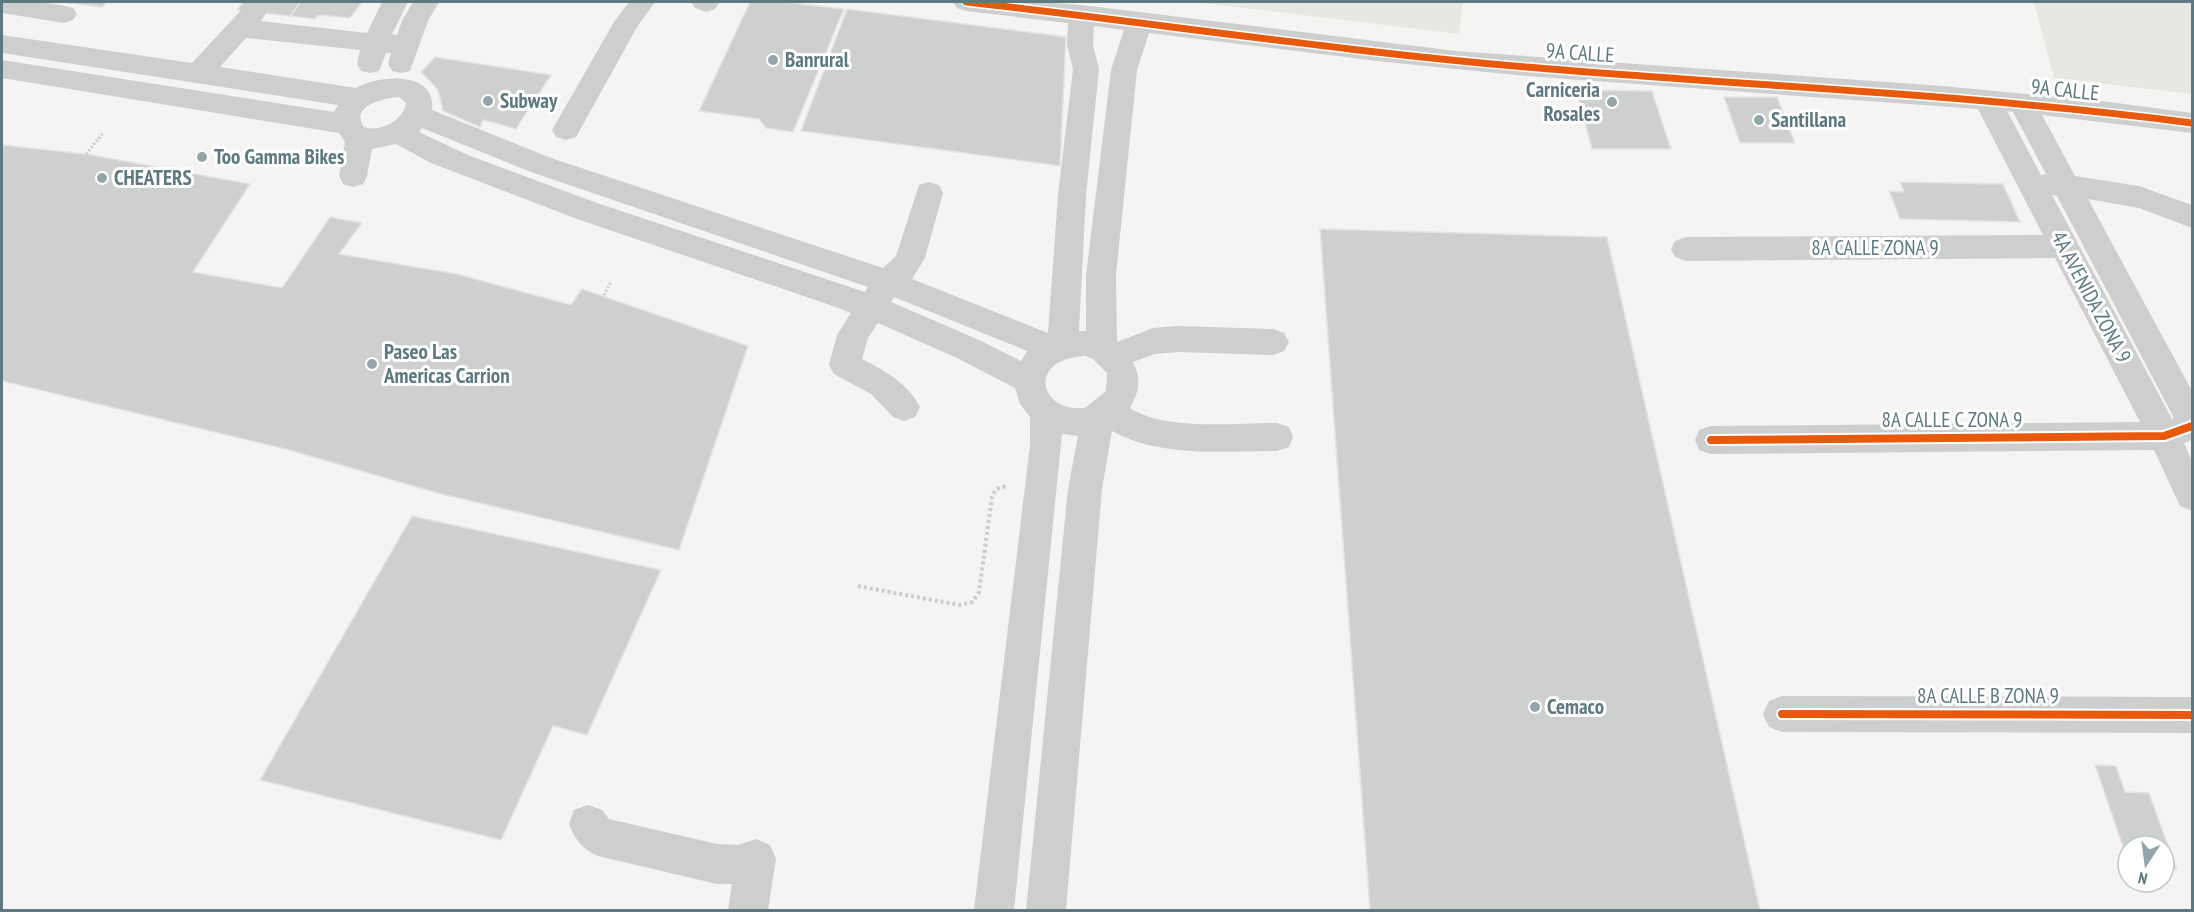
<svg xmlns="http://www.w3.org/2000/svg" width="2194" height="912" viewBox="0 0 2194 912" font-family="'PT Sans Narrow',sans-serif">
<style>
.green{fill:#e6e8e1}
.building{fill:#ced0d0;stroke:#e4e4e3;stroke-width:1.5}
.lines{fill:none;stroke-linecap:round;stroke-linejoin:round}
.path-far1{stroke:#cacccd;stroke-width:3;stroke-dasharray:2 2;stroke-linecap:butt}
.path{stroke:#cacccd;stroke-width:4;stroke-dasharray:3 3;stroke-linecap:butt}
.minor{fill:#cdcfce;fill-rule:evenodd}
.cycleway-far1-casing{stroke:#fff;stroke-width:10}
.cycleway-casing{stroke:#fff;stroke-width:12}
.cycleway-far1{stroke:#e8590c;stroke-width:7}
.cycleway{stroke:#e8590c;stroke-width:8}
.poi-dot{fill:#93a5a8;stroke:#fff;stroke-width:2}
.labels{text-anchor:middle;stroke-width:6;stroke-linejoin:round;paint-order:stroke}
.street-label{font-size:21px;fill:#5e7a80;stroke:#fff}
.poi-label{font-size:21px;font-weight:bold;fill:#5e7a80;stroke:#fff;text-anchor:start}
</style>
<rect width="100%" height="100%" fill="#f5f4f3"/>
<!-- green -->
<g class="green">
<path d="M1195,2H1463L1459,34Z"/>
<path d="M2034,2H2192V94L2054,78Z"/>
</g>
<!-- building -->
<g class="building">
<path d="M61,2H107L102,7Z"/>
<path d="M243,2H301L290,16L237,10Z"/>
<path d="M301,2H362L350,18L318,15L315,19L290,16Z"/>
<path d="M750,2H784L844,9L793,132L766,128L759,119L699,111Z"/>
<path d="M847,9L1066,37L1060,166L801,131Z"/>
<path d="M435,57L551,75L516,129L483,120L480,127L443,111L438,90L421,72Z"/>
<path d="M1576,90L1652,91L1671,149H1592Z"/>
<path d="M1724,97H1777L1795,143H1740Z"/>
<path d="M2,145L86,154L250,184L193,272L282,288L330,217L362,223L339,254L457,274L571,305L582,289L748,346L679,550L437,493L289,450L2,381Z"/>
<path d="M1900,182L2003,184L2020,222L1900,219L1889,191L1904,192Z"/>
<path d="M1320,229L1607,237L1760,910H1370Z"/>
<path d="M412,516L661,570L587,735L553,726L501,840L260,780Z"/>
<path d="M2095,765L2116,766L2125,792L2149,793L2177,870L2164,869V846L2123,847Z"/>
</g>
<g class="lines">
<!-- path-far1 -->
<g class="path-far1">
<path d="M86,154L103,133"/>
<path d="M604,295L611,282"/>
</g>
<!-- path -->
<path class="path" d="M858,586L959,605L972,602L979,592L992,497L996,489L1006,486"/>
<!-- minor -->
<g class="minor">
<path d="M2,2C26,2 49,1 73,8L77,14L73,20L64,23L2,13Z"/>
<path d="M382,2H408L392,34L397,35L402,21L413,2H439L428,21L410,71L401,73L392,71L388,64L391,53H386L379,71L370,73L361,71L357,64L360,50L246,38L220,67L356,88C378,75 437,70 432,110L551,158L883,268L896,256L919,185L929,182L939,185L943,193L925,258L912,279L1048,333L1058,195L1073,69L1067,45L1068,23L966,11L957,8L953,2H1040L1082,5L1456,51L1943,86L2109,102L2192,113V133L2042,115L2075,176L2139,186L2192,205V228L2139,208L2088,199L2192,391V440L2184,443L2192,462V511L2180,506L2154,450L1711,454L1699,450L1695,440L1699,430L1711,426L2140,422L2055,258L1686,261L1675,257L1671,249L1675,241L1686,237L2043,235L1978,109L1526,76L1386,62L1149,33L1137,70L1116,275L1117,342L1153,328L1178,326L1273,329L1284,333L1289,342L1284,351L1273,355L1178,352L1155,354L1133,362C1142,380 1139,391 1130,408C1165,431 1235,423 1277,423L1289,427L1293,437L1289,447L1277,451C1223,451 1161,458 1112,431L1102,489L1066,910H1026L1068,489L1078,436L1062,434L1014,910H974L1030,445V417L1020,404L1015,388L957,358L878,323L868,338L862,359C885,371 908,383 920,407L915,417L904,421L893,417L871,394L834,374L829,365L837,335L851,313L833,306L577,219L431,163L396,144L372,149L367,176L363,184L353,187L343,184L339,176L345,142L339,133L2,78V60L334,112L338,105L2,53V35L192,63L245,6L254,3L263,6L267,12L261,21L367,33ZM1094,26L1124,30L1111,70L1086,275V331H1079L1086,195L1099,69L1093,45ZM399,97L406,103C404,120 380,133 364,127C349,106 384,98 399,97ZM2007,111L2013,112L2046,174L2041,175ZM422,128L531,172L868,287L865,292L597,203L468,155L419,132ZM2052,195L2057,196L2174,418L2172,419ZM894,297L1027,351L1021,361L979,340L891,302ZM1085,356L1093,359L1107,373L1106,391L1085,408C1039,413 1026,359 1085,356Z"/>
<path d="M629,2H655L637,27L576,137L566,140L556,137L552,130L614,22Z"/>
<path d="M691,2H718L719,3L715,9L706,12L695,8Z"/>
<path d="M1782,696L2192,697V733L1782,732L1769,727L1763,714L1769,701Z"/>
<path d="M588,805L602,810L609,819L717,844L738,845L756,839L770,845L776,859L768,910H728L732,884H717L598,856C582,849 575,840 569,824L574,810Z"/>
</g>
<!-- cycleway-far1 casing -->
<g class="cycleway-far1-casing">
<path id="cycleway-far1" d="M966,2C1153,23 1339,51 1526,67C1748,86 1971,94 2192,123"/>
</g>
<!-- cycleway casing -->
<g class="cycleway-casing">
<g id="cycleway">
<path d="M1711,440L2164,436L2192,426"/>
<path d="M1782,714L2192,715"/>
</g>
</g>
<!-- cycleway-far1 -->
<use href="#cycleway-far1" class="cycleway-far1"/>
<!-- cycleway -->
<use href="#cycleway" class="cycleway"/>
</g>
<!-- markers -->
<g class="poi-dot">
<circle cx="773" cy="60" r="6"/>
<circle cx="488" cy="101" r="6"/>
<circle cx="1612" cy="102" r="6"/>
<circle cx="1759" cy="120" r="6"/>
<circle cx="202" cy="157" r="6"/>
<circle cx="102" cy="178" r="6"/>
<circle cx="372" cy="364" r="6"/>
<circle cx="1535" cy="707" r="6"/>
</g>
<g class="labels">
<!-- street labels -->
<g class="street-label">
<text transform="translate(1580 53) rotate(4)" y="7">9A CALLE</text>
<text transform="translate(2065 90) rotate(6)" y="7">9A CALLE</text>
<text x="1875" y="255">8A CALLE ZONA 9</text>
<text transform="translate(2091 297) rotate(62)" y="7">4A AVENIDA ZONA 9</text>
<text x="1952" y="427">8A CALLE C ZONA 9</text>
<text x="1988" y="703">8A CALLE B ZONA 9</text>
</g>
<!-- poi labels -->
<g class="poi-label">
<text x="785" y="67">Banrural</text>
<text x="1600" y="97" text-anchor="end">Carniceria<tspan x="1600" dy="24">Rosales</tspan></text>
<text x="500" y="108">Subway</text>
<text x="1771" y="127">Santillana</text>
<text x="214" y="164">Too Gamma Bikes</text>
<text x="114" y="185">CHEATERS</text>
<text x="384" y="359">Paseo Las<tspan x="384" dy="24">Americas Carrion</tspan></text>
<text x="1547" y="714">Cemaco</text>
</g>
</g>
<!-- border -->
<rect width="2194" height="912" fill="none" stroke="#5e7a80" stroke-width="6"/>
<!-- north arrow -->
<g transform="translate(2146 864) rotate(193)"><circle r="28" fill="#ffffff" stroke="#bfcacc" stroke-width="1.5"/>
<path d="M0-4.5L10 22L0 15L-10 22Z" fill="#93a5a8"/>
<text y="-9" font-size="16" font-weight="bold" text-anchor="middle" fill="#5e7a80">N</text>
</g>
</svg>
